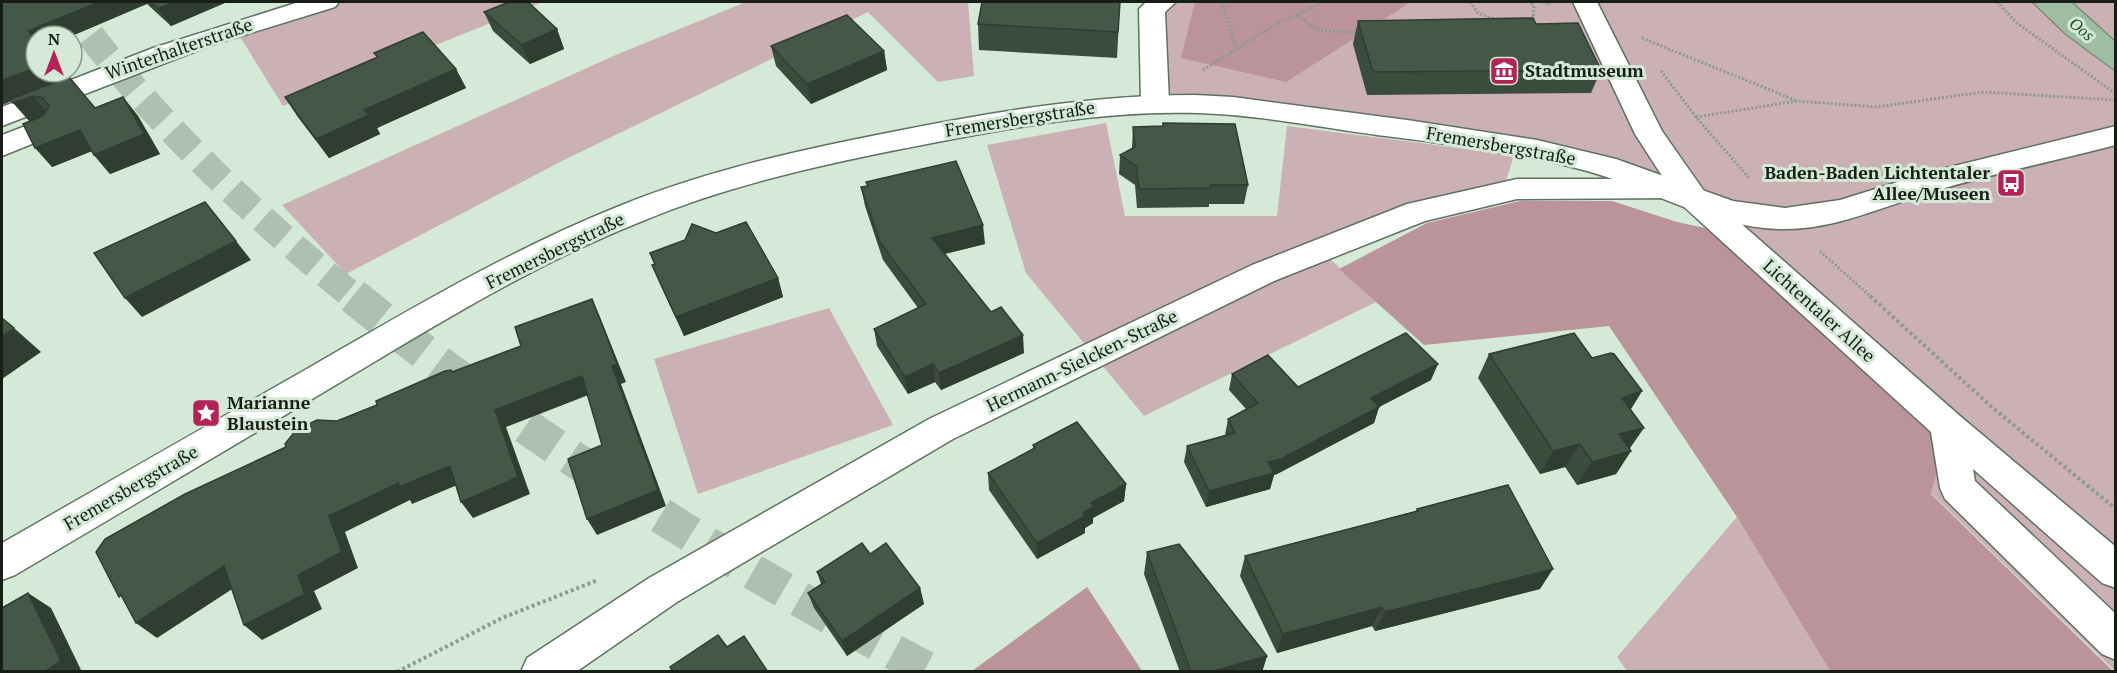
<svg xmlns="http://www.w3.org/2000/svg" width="2117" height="673" viewBox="0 0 2117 673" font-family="'PT Serif',serif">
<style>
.green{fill:#cbb0b5}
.forest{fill:#ba939b}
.water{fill:#9fbda3;stroke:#768d79;stroke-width:1.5}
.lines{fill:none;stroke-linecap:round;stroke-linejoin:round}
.major-tunnel-far1{stroke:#afc0b1;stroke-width:28;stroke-dasharray:28 14;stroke-linecap:butt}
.major-tunnel{stroke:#afc0b1;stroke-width:36;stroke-dasharray:36 18;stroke-linecap:butt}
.minor-casing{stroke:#5f7161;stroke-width:3}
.major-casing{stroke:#5f7161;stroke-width:3}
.path-far1{stroke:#8c9b8e;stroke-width:3;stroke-dasharray:2 2;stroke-linecap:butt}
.path{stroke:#8c9b8e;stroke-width:4;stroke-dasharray:3 3;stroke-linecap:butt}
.minor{fill:#fff;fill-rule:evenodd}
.major{fill:#fff;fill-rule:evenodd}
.wall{fill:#3b4b3e}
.shaded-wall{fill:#303d32}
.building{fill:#455748;stroke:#303d32;stroke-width:1.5}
.labels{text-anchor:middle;stroke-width:6;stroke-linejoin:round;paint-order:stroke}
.far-water-label{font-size:16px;font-style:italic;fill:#24522e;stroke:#d5e9d7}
.street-label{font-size:18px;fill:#171e18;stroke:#d5e9d7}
.poi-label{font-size:18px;font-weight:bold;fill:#171e18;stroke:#d5e9d7;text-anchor:start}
</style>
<rect width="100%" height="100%" fill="#d5e9d7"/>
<!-- green -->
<g class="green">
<path d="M291,2H543L283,106L239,35L280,14Z"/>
<path d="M746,2H968L974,76L938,82L868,12L562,161L346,274L282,205L618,54Z"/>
<path d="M1163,2H2032L2065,34L2115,72V671L1931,493L1693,198L1580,159L1155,102L1152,9Z"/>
<path d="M2072,2H2115V41Z"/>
<path d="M1106,123L1125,216H1277L1287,126L1514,155L1505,184L1313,243L1376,302L1144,416L1026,273L987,145Z"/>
<path d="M829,308L893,425L698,494L654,359Z"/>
<path d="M1737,517L1830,671H1627L1617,657Z"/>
</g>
<!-- forest -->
<g class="forest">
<path d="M1195,2H1411L1286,82L1181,58Z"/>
<path d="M1520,201H1612L1677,222L1733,234L1948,426L1931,494L2113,671H1830L1737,517L1609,326L1424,345L1339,269L1427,223Z"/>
<path d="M1087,587L1142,671H972Z"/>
</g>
<!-- water -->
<path class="water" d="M2032,2H2072L2115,41V71L2065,34Z"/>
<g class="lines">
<!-- major-tunnel-far1 -->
<path class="major-tunnel-far1" d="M65,2C150,117 244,208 355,298"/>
<!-- major-tunnel -->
<path class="major-tunnel" d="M353,296C532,442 728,563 931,672"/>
<!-- minor casing -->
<g class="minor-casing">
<g id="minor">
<path d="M299,2H339L335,7L212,45L2,126V107L153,48Z"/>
<path d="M1146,2H1176L1165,12L1169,102L1165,108L1155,111L1145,108L1141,102L1139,9Z"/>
<path d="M1573,2H1597L1662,131L1704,191L1960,416L2116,547V588L2102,583L1973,469L1975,481L2116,614V660L2102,654L1945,499L1940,488L1931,432L1682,205L1677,198L1517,199L1425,221L1274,281L953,439L677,602L576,672H521L527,658L649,578L929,419L1252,265L1407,204L1517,179H1664L1635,134Z"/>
<path d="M49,117L59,119L63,126L59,133L2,156V135Z"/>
</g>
</g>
<!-- major casing -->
<g class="major-casing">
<path id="major" d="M1195,95L1233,97L1407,120L1537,140L1616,159L1733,201L1785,208L1840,200L1930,172L2116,126V145C2054,161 1992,174 1931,192C1882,207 1831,231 1779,229C1711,227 1651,189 1587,171C1519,152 1447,144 1377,135C1318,127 1258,115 1199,113C1109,110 1020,126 932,143C833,162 733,183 640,222C532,265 433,327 334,386C228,449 122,512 15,575L2,580V543C105,484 208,425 312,366C411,309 510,250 617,207C705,171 799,150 892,132C993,112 1092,95 1195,95Z"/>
</g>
<!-- path-far1 -->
<g class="path-far1">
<path d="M1222,2L1236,48"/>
<path d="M1470,2L1478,13L1497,20"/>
<path d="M1543,2L1551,5"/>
<path d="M1997,2L2017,23L2116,94"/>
<path d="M1297,16L1320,30L1360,33"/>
<path d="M1527,19L1533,18L1534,6L1530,2"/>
<path d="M1642,38L1797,101"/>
<path d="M1203,70L1280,22L1324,2"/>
<path d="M1661,71L1696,117L1750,179"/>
<path d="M1696,117L1797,101L1877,107L1983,92L2116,100"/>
<path d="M1820,251L1872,298"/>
</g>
<!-- path -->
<g class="path">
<path d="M1870,296L1994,409L2116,509"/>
<path d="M397,672L502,618L598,580"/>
</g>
<!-- minor -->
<use href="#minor" class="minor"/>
<!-- major -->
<use href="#major" class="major"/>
</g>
<!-- wall -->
<g class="wall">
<path d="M2,2H227L171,26L147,4L36,36V72L68,78L95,108L123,97L138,116L160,154L110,174L94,155L92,151L52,167L30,121L12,100L2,105Z"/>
<path d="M1120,2L1117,58L979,50L978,24Z"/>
<path d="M484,12L557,29L564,49L530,64L493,31Z"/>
<path d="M1358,21L1536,24L1601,70L1591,93L1367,95L1353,44Z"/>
<path d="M771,46L884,51L887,70L811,104L776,66Z"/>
<path d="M374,53L456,69L466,88L377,128L380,134L329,158L297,116L285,97L377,57Z"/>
<path d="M1133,127L1248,185L1244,204H1209V207L1137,208L1135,185L1119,174L1120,155L1132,148Z"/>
<path d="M866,182L985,244L945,254L1024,353L941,390L935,382L908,394L877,346L874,329L918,308L883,260L865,206L861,187L867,186Z"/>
<path d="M650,253L778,278L783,297L684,336L660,284L652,265L654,264Z"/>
<path d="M1489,354L1592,358L1642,391L1631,409L1630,448L1631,451L1616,474L1577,485L1565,467L1540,474L1478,378Z"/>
<path d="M1232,374L1298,387L1431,380L1379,407L1374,423L1277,474L1274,475L1270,489L1206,507L1184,462L1187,446L1225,435L1228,419L1246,409L1229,390Z"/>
<path d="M1033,445L1126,484L1124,501L1093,518V523L1085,528V533L1037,559L989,490L988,473L1033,449Z"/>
<path d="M1417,509L1540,589L1375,631L1372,626L1277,653L1240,576L1245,556L1416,511Z"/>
<path d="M1147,552L1267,656L1262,672H1180L1144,574Z"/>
<path d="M870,554L920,588L924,604L847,656L814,608L808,593L821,584L817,572Z"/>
</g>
<!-- shaded-wall -->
<g class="shaded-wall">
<path d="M99,2H145L147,4L72,36H36V40L28,31Z"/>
<path d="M175,2H227L171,26L158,9Z"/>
<path d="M557,29L564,49L530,64L522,45Z"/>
<path d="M884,51L887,70L811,104L807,84Z"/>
<path d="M36,68V72H64L69,78L2,105V80Z"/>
<path d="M456,69L466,88L377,128L380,134L329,158L316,139L364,110Z"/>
<path d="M33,96L49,115L30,122L13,103Z"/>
<path d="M123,97L138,116L160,154L110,174L94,155Z"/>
<path d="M80,130L97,149L52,167L35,148Z"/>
<path d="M983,225L985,244L935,256L932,238Z"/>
<path d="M236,241L251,260L142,317L125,298Z"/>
<path d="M778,278L783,297L684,336L676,317Z"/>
<path d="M592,299L600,317L626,382L621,384L666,506L597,535L587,519L658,490L612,366Z"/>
<path d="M14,328L41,352L2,379V336Z"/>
<path d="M1023,335L1024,353L941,390L939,373Z"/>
<path d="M933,364L935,382L908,394L905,377Z"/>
<path d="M1438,364L1431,380L1379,407L1374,423L1277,474L1274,475L1270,489L1206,507L1209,491L1268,462L1371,398Z"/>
<path d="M582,376L591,394L506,427L530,494L473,518L461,502L495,410Z"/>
<path d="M1642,391L1627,415L1622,398Z"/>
<path d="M1644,428L1628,451L1619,434Z"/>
<path d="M1580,444L1565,467L1540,474L1553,451Z"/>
<path d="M1631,451L1616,474L1577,485L1592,462Z"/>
<path d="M450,466L462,483L412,504L410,500L345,532L358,568L314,591L322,609L262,640L244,625L298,575L329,516L398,483Z"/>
<path d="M1126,484L1124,501L1093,518V523L1085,528V533L1037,559V543L1083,513L1091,503Z"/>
<path d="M224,566L243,582L157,638L136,623Z"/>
<path d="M1553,569L1540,589L1375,631L1385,612Z"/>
<path d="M920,588L924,604L847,656L842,641Z"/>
<path d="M28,593L51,608L82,672H44Z"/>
<path d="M1382,607L1372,626L1277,653L1283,634Z"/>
<path d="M1267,656L1262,672H1210Z"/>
</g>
<!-- building -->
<g class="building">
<path d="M2,2H99L28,31L36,39V68L2,80Z"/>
<path d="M150,2H175L158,9Z"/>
<path d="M509,2H528L557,29L522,45L484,12Z"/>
<path d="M982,2H1120L1118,32L978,24Z"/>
<path d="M847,15L884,51L807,84L771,46Z"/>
<path d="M1533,18L1536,24L1578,23L1601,70L1373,72L1358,21Z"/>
<path d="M423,32L456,69L364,110L369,115L316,139L285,97L378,57L374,53Z"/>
<path d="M69,77L95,108L123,97L144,134L94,155L80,130L35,148L23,124L43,116L49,106L43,98L33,96L13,103L11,99Z"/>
<path d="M1163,123L1235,124L1248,185H1211V188L1139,189L1136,166L1120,155L1135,147L1133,127L1163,126Z"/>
<path d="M956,161L983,225L932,238L991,312L1001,307L1023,335L939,373L933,364L905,377L874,329L926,304L880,242L861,187L868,186L866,182Z"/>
<path d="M205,202L236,241L125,298L94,253Z"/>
<path d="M746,222L778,278L676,317L652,265L655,264L650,253L685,240L692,224L716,233Z"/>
<path d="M592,299L617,364L612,366L658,490L587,519L568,459L602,445L582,376L495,410L518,477L461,502L450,466L399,487L398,483L329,516L342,552L298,575L305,594L244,625L224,566L136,623L121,595L119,597L96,552L105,539L185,494L286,447L285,444L296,430L317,420L337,421L377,405L376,401L445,371L451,370L452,372L521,346L515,327Z"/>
<path d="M2,318L14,328L2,336Z"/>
<path d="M1406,333L1438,364L1371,398L1379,407L1281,459L1268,462L1274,473L1209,491L1187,446L1235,433L1228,419L1258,403L1232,374L1268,355L1298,387Z"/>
<path d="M1574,333L1592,358L1611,353L1614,354L1642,391L1622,398L1644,428L1619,434L1631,451L1592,462L1580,444L1553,451L1489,354Z"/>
<path d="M1077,422L1126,484L1091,503L1094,506L1083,513L1085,516L1037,543L988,473L1035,448L1033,445Z"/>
<path d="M1508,485L1553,569L1385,612L1382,607L1283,634L1245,556L1418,511L1417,509Z"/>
<path d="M862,543L870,554L886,543L920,588L842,641L808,593L825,582L817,572Z"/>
<path d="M1179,544L1267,656L1210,672H1191L1147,552Z"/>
<path d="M28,593L61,661L44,672H2V608Z"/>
<path d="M718,635L727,647L744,636L768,672H673L670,667Z"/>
</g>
<!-- icons -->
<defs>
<g id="museum-square" transform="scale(1.5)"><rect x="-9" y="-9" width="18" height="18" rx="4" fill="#b22458" stroke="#d5e9d7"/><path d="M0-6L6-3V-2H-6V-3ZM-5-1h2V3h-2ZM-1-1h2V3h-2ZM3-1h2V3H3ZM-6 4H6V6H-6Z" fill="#fff"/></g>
<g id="bus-square" transform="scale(1.5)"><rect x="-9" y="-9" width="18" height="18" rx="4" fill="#b22458" stroke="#d5e9d7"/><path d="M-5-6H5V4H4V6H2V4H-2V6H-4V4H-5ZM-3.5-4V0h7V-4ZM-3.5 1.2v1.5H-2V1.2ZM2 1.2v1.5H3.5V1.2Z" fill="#fff"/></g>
<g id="sight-square" transform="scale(1.5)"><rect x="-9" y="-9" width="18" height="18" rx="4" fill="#b22458" stroke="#d5e9d7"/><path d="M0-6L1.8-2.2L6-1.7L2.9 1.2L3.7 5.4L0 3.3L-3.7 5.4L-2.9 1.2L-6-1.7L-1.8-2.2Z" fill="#fff"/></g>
</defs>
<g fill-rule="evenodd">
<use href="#museum-square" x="1504" y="71"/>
<use href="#bus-square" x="2011" y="183"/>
<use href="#sight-square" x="206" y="413"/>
</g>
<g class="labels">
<!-- far-water labels -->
<g class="far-water-label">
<text transform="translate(2082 29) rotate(40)" y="6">Oos</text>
</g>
<!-- street labels -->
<g class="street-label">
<text transform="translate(179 49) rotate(-19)" y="6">Winterhalterstraße</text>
<text transform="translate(1020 119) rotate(-9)" y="6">Fremersbergstraße</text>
<text transform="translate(1501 146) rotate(10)" y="6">Fremersbergstraße</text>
<text transform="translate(555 251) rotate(-26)" y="6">Fremersbergstraße</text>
<text transform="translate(1819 311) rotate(42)" y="6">Lichtentaler Allee</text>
<text transform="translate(1082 361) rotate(-26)" y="6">Hermann-Sielcken-Straße</text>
<text transform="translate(131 488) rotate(-30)" y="6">Fremersbergstraße</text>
</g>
<!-- poi labels -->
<g class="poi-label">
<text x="1525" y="77">Stadtmuseum</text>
<text x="1990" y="179" text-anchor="end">Baden-Baden Lichtentaler<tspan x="1990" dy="21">Allee/Museen</tspan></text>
<text x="227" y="409">Marianne<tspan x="227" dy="21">Blaustein</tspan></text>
</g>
</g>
<!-- border -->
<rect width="2117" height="673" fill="none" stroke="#171e18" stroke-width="6"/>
<!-- north arrow -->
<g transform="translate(54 54)"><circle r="28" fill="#d5e9d7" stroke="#89988b" stroke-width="1.5"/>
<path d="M0-4.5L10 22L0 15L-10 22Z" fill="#b22458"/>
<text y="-9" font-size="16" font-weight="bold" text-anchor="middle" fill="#171e18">N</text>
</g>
</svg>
